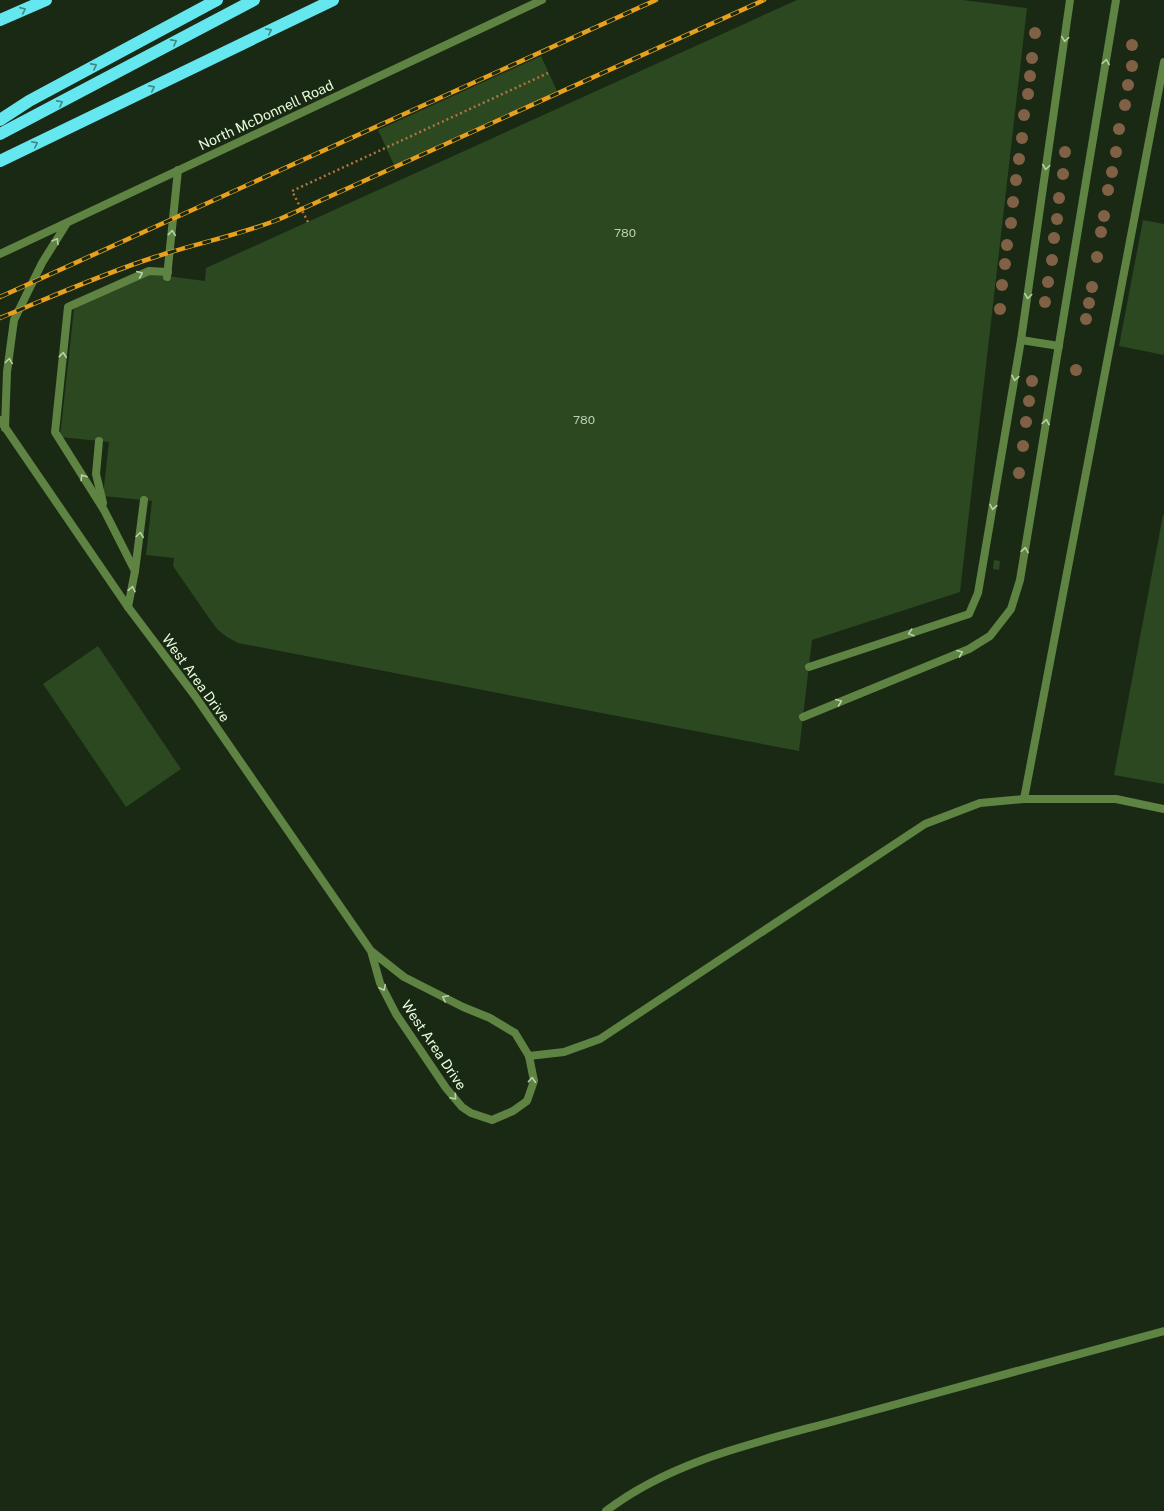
<svg xmlns="http://www.w3.org/2000/svg" width="1164" height="1511" viewBox="0 0 1164 1511" font-family="'Public Sans',sans-serif">
<style>
.building{fill:#2b4821}
.lines{fill:none;stroke-linecap:round;stroke-linejoin:round}
.path{stroke:#b1753d;stroke-width:2.5;stroke-dasharray:2 3;stroke-linecap:butt}
.service{stroke:#5e8343;stroke-width:8}
.minor{stroke:#5e8343;stroke-width:8}
.tertiary{stroke:#5e8343;stroke-width:8}
.motorway{stroke:#65e7f0;stroke-width:12}
.rail-casing{stroke:#e9a01d;stroke-width:4.5}
.rail{stroke:#192913;stroke-width:3;stroke-dasharray:9;stroke-linecap:butt}
.tree{fill:#816146}
.oneway{stroke:#3f8882}
.oneway2{stroke:#b8d2a8}
.labels{text-anchor:middle;stroke-width:3;stroke-linejoin:round;paint-order:stroke}
.number-label{font-size:12px;fill:#b9cfaf}
.street-label{font-size:14px;fill:#e8fcde;stroke:#192913}
</style>
<rect width="100%" height="100%" fill="#192913"/>
<!-- building -->
<g class="building">
<path d="M797,0H963L1027,8L960,592L812,640L799,751L238,643L227,637L218,630L211,621L173,566L174,558L146,555L152,501L103,496L109,442L60,437L74,309L151,274L205,281L206,268Z"/>
<path d="M541,56L557,91L394,165L378,130Z"/>
<path d="M1143,220L1164,224V355L1119,346Z"/>
<path d="M1163,515H1164V784L1114,775Z"/>
<path d="M994,560L1000,561L999,570L993,569Z"/>
<path d="M98,646L181,769L126,807L43,684Z"/>
</g>
<g class="lines">
<!-- path -->
<path class="path" d="M308,222L292,191L548,73"/>
<!-- service -->
<g class="service">
<path d="M167,277L178,170"/>
<path d="M1021,340L1059,346"/>
<path d="M99,441L96,474L103,503"/>
<path d="M135,571L104,510L55,432L68,307L149,271L168,272"/>
<path d="M128,607L135,571L144,500"/>
<path d="M809,667L969,614L978,593L1021,340L1070,0"/>
<path d="M803,717L969,649L990,636L1011,609L1020,580L1116,0"/>
<path d="M1024,799L1164,62"/>
<path d="M529,1056L564,1052L600,1039L925,824L980,803L1024,799H1116L1164,809"/>
<path d="M606,1511C675,1458 764,1441 846,1418C952,1388 1058,1360 1164,1331"/>
</g>
<!-- minor -->
<path class="minor" d="M0,420L128,607L195,696L371,951L404,977L463,1007L490,1018L515,1033L529,1056L534,1081L527,1101L513,1111L492,1120L471,1113L462,1107L446,1088L396,1014L380,983L371,951"/>
<!-- tertiary -->
<g class="tertiary">
<path d="M0,254L542,0"/>
<path d="M5,428L7,372L14,320L42,263L67,223"/>
</g>
<!-- motorway -->
<g class="motorway">
<path d="M0,20L46,0"/>
<path d="M0,120L29,101L217,0"/>
<path d="M0,134L254,0"/>
<path d="M0,161L333,0"/>
</g>
<!-- rail casing -->
<g class="rail-casing">
<g id="rail">
<path d="M0,297L656,0"/>
<path d="M0,318C51,297 102,274 155,257C197,243 241,235 282,218L764,0"/>
</g>
</g>
<!-- rail -->
<use href="#rail" class="rail"/>
</g>
<!-- trees -->
<g class="tree">
<circle cx="1035" cy="33" r="6"/>
<circle cx="1132" cy="45" r="6"/>
<circle cx="1032" cy="58" r="6"/>
<circle cx="1132" cy="66" r="6"/>
<circle cx="1030" cy="76" r="6"/>
<circle cx="1128" cy="85" r="6"/>
<circle cx="1028" cy="94" r="6"/>
<circle cx="1125" cy="105" r="6"/>
<circle cx="1024" cy="115" r="6"/>
<circle cx="1119" cy="129" r="6"/>
<circle cx="1022" cy="138" r="6"/>
<circle cx="1065" cy="152" r="6"/>
<circle cx="1116" cy="152" r="6"/>
<circle cx="1019" cy="159" r="6"/>
<circle cx="1112" cy="172" r="6"/>
<circle cx="1063" cy="174" r="6"/>
<circle cx="1016" cy="180" r="6"/>
<circle cx="1108" cy="190" r="6"/>
<circle cx="1059" cy="198" r="6"/>
<circle cx="1013" cy="202" r="6"/>
<circle cx="1104" cy="216" r="6"/>
<circle cx="1057" cy="219" r="6"/>
<circle cx="1011" cy="223" r="6"/>
<circle cx="1101" cy="232" r="6"/>
<circle cx="1054" cy="238" r="6"/>
<circle cx="1007" cy="245" r="6"/>
<circle cx="1097" cy="257" r="6"/>
<circle cx="1052" cy="260" r="6"/>
<circle cx="1005" cy="264" r="6"/>
<circle cx="1048" cy="282" r="6"/>
<circle cx="1002" cy="285" r="6"/>
<circle cx="1092" cy="287" r="6"/>
<circle cx="1045" cy="302" r="6"/>
<circle cx="1089" cy="303" r="6"/>
<circle cx="1000" cy="309" r="6"/>
<circle cx="1086" cy="319" r="6"/>
<circle cx="1076" cy="370" r="6"/>
<circle cx="1032" cy="381" r="6"/>
<circle cx="1029" cy="401" r="6"/>
<circle cx="1026" cy="422" r="6"/>
<circle cx="1023" cy="446" r="6"/>
<circle cx="1019" cy="473" r="6"/>
</g>
<!-- one-way arrows -->
<defs><path id="oneway-chevron" d="M-2-3.5L2.5 0L-2 3.5" fill="none" stroke-width="1.6" stroke-linecap="round" stroke-linejoin="round"/></defs>
<g class="oneway">
<use href="#oneway-chevron" transform="translate(23 10) rotate(-24)"/>
<use href="#oneway-chevron" transform="translate(269 31) rotate(-26)"/>
<use href="#oneway-chevron" transform="translate(174 42) rotate(-28)"/>
<use href="#oneway-chevron" transform="translate(94 66) rotate(-28)"/>
<use href="#oneway-chevron" transform="translate(152 88) rotate(-26)"/>
<use href="#oneway-chevron" transform="translate(60 103) rotate(-28)"/>
<use href="#oneway-chevron" transform="translate(35 144) rotate(-26)"/>
</g>
<g class="oneway2">
<use href="#oneway-chevron" transform="translate(1065 39) rotate(98)"/>
<use href="#oneway-chevron" transform="translate(1106 62) rotate(-81)"/>
<use href="#oneway-chevron" transform="translate(1046 167) rotate(98)"/>
<use href="#oneway-chevron" transform="translate(172 233) rotate(-84)"/>
<use href="#oneway-chevron" transform="translate(56 241) rotate(-59)"/>
<use href="#oneway-chevron" transform="translate(140 274) rotate(-23)"/>
<use href="#oneway-chevron" transform="translate(1028 296) rotate(98)"/>
<use href="#oneway-chevron" transform="translate(63 355) rotate(-84)"/>
<use href="#oneway-chevron" transform="translate(9 361) rotate(-82)"/>
<use href="#oneway-chevron" transform="translate(1015 378) rotate(100)"/>
<use href="#oneway-chevron" transform="translate(1046 422) rotate(-80)"/>
<use href="#oneway-chevron" transform="translate(83 477) rotate(-123)"/>
<use href="#oneway-chevron" transform="translate(993 507) rotate(100)"/>
<use href="#oneway-chevron" transform="translate(140 535) rotate(-83)"/>
<use href="#oneway-chevron" transform="translate(1025 550) rotate(-80)"/>
<use href="#oneway-chevron" transform="translate(132 589) rotate(-79)"/>
<use href="#oneway-chevron" transform="translate(911 633) rotate(162)"/>
<use href="#oneway-chevron" transform="translate(960 653) rotate(-22)"/>
<use href="#oneway-chevron" transform="translate(839 702) rotate(-22)"/>
<use href="#oneway-chevron" transform="translate(383 988) rotate(64)"/>
<use href="#oneway-chevron" transform="translate(445 998) rotate(-153)"/>
<use href="#oneway-chevron" transform="translate(532 1080) rotate(-86)"/>
<use href="#oneway-chevron" transform="translate(454 1097) rotate(49)"/>
</g>
<g class="labels">
<!-- number labels -->
<g class="number-label">
<text x="625" y="237">780</text>
<text x="584" y="424">780</text>
</g>
<!-- street labels -->
<g class="street-label">
<text transform="translate(266 115) rotate(-25)" y="5">North McDonnell Road</text>
<text transform="translate(196 678) rotate(54)" y="5">West Area Drive</text>
<text transform="translate(434 1045) rotate(56)" y="5">West Area Drive</text>
</g>
</g>
</svg>
